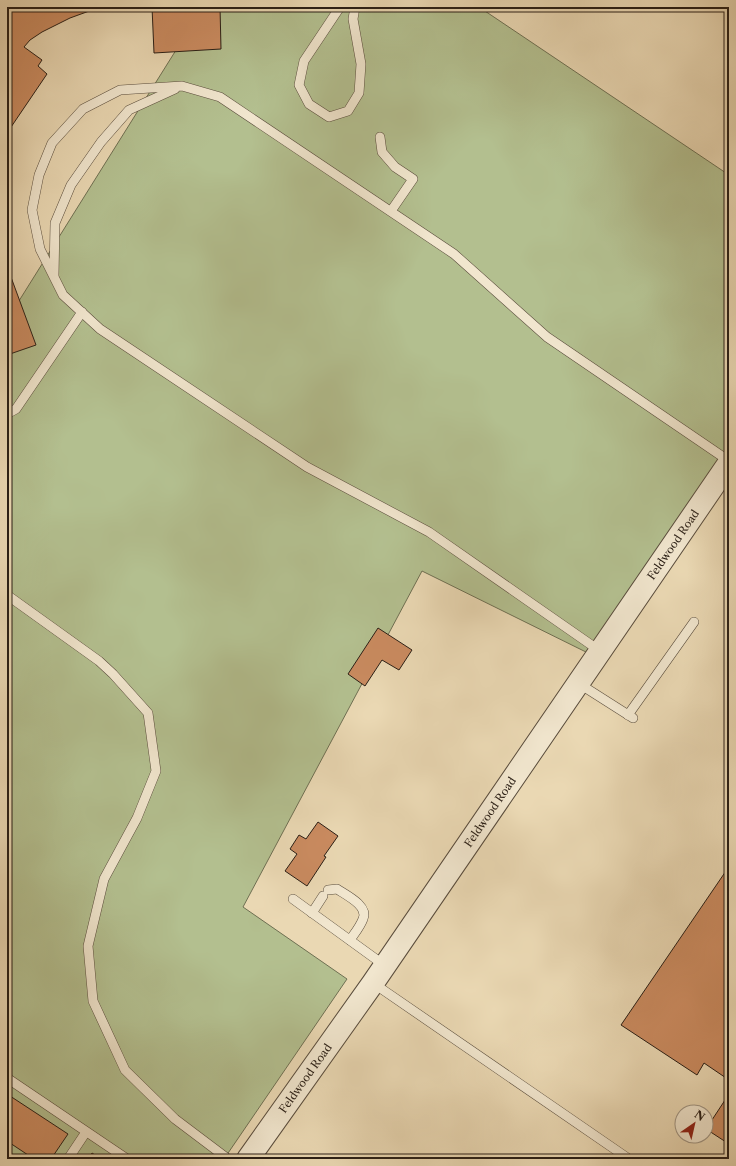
<svg xmlns="http://www.w3.org/2000/svg" width="736" height="1166" viewBox="0 0 736 1166" font-family="'Libre Caslon Text',serif">
<style>
.green{fill:#b3bf8f;stroke:#6e6f52}
.building{fill:#ca8b60;stroke:#2a1f16}
.lines{fill:none;stroke-linecap:round;stroke-linejoin:round}
.service-casing{stroke:#5a4d3d;stroke-width:10}
.tertiary-casing{stroke:#5a4d3d;stroke-width:24}
.service{stroke:#f1e6ce;stroke-width:9}
.tertiary{stroke:#f1e6ce;stroke-width:22}
.labels{text-anchor:middle;stroke-width:4;stroke-linejoin:round;paint-order:stroke}
.street-label{font-size:11px;fill:#2a1f16;stroke:#f1e6ce}
</style>
<rect width="100%" height="100%" fill="#ead8b3"/>
<filter id="stains"><feTurbulence type="fractalNoise" baseFrequency=".005" numOctaves="4"/><feColorMatrix values="0 0 0 0 .2 0 0 0 0 .09 0 0 0 0 .02 0 0 0 .5 -.17"/></filter>
<radialGradient id="worn" r=".72"><stop offset=".6" stop-color="#630" stop-opacity="0"/><stop offset="1" stop-color="#630" stop-opacity=".3"/></radialGradient>
<!-- green -->
<path class="green" d="M203,7H479L729,175V467L590,654L422,571L243,907L347,979L224,1159H7V320Z"/>
<!-- building -->
<g class="building">
<path d="M7,7H105L92,10L70,18L42,32L30,40L24,47L42,60L38,66L47,74L7,133Z"/>
<path d="M152,7H220L221,49L154,53Z"/>
<path d="M7,269H8L36,345L7,355Z"/>
<path d="M378,628L412,650L399,670L382,660L365,686L348,674Z"/>
<path d="M318,822L338,836L324,856L326,857L307,886L285,871L297,854L290,849L299,835L306,839Z"/>
<path d="M728,868L729,869V1080L704,1063L697,1075L621,1025Z"/>
<path d="M7,1094L68,1134L51,1159H34L7,1141Z"/>
<path d="M729,1094V1144L706,1129Z"/>
<path d="M92,1153L101,1159H88Z"/>
</g>
<g class="lines">
<!-- service casing -->
<g class="service-casing">
<g id="service">
<path d="M340,7L304,61L299,85L309,104L329,117L348,111L359,93L361,64L353,19L355,7"/>
<path d="M380,137L382,152L395,167L413,179L391,211"/>
<path d="M54,275L55,223L71,185L101,142L129,110L175,89"/>
<path d="M7,414L16,409L82,312"/>
<path d="M7,595L99,661L113,674L148,713L156,771L137,818L104,879L88,946L93,1001L125,1070L175,1119L228,1159"/>
<path d="M600,651L429,532L307,467L100,329L63,295L40,249L32,210L39,175L52,143L83,109L120,90L182,86L220,97L454,254L547,337L729,461"/>
<path d="M578,683L633,718"/>
<path d="M628,715L694,622"/>
<path d="M328,890L337,889C346,895 369,906 363,919C360,927 354,934 350,940"/>
<path d="M293,899L384,965"/>
<path d="M312,913L323,896"/>
<path d="M373,983L629,1159"/>
<path d="M7,1078L127,1159"/>
<path d="M68,1159L86,1132"/>
</g>
</g>
<!-- tertiary casing -->
<g class="tertiary-casing">
<g id="tertiary">
<path id="s1" d="M248,1159L373,983L729,463"/>
</g>
</g>
<!-- service -->
<use href="#service" class="service"/>
<!-- tertiary -->
<use href="#tertiary" class="tertiary"/>
</g>
<g class="labels">
<!-- street labels -->
<g class="street-label">
<text dy="4" stroke="none"><textPath href="#s1" startOffset="747">Feldwood Road</textPath></text>
<text dy="4" stroke="none"><textPath href="#s1" startOffset="423">Feldwood Road</textPath></text>
<text dy="4" stroke="none"><textPath href="#s1" startOffset="99">Feldwood Road</textPath></text>
</g>
</g>
<!-- margin -->
<rect width="736" height="1166" fill="none" stroke="#ead8b3" stroke-width="24"/>
<rect x="8" y="8" width="720" height="1150" fill="none" stroke="#2a1f16" stroke-width="2"/>
<rect x="12" y="12" width="712" height="1142" fill="none" stroke="#2a1f16"/>
<!-- north arrow -->
<g transform="translate(694 1124) rotate(34)"><circle r="19" fill="#f1e6ce" stroke="#a19684"/>
<path d="M0-3L7 15L0 10L-7 15Z" fill="#8f2418"/>
<text y="-6" font-size="11" font-weight="bold" text-anchor="middle" fill="#2a1f16">N</text>
</g>
<rect width="100%" height="100%" filter="url(#stains)"/>
<rect width="100%" height="100%" fill="url(#worn)"/>
</svg>
